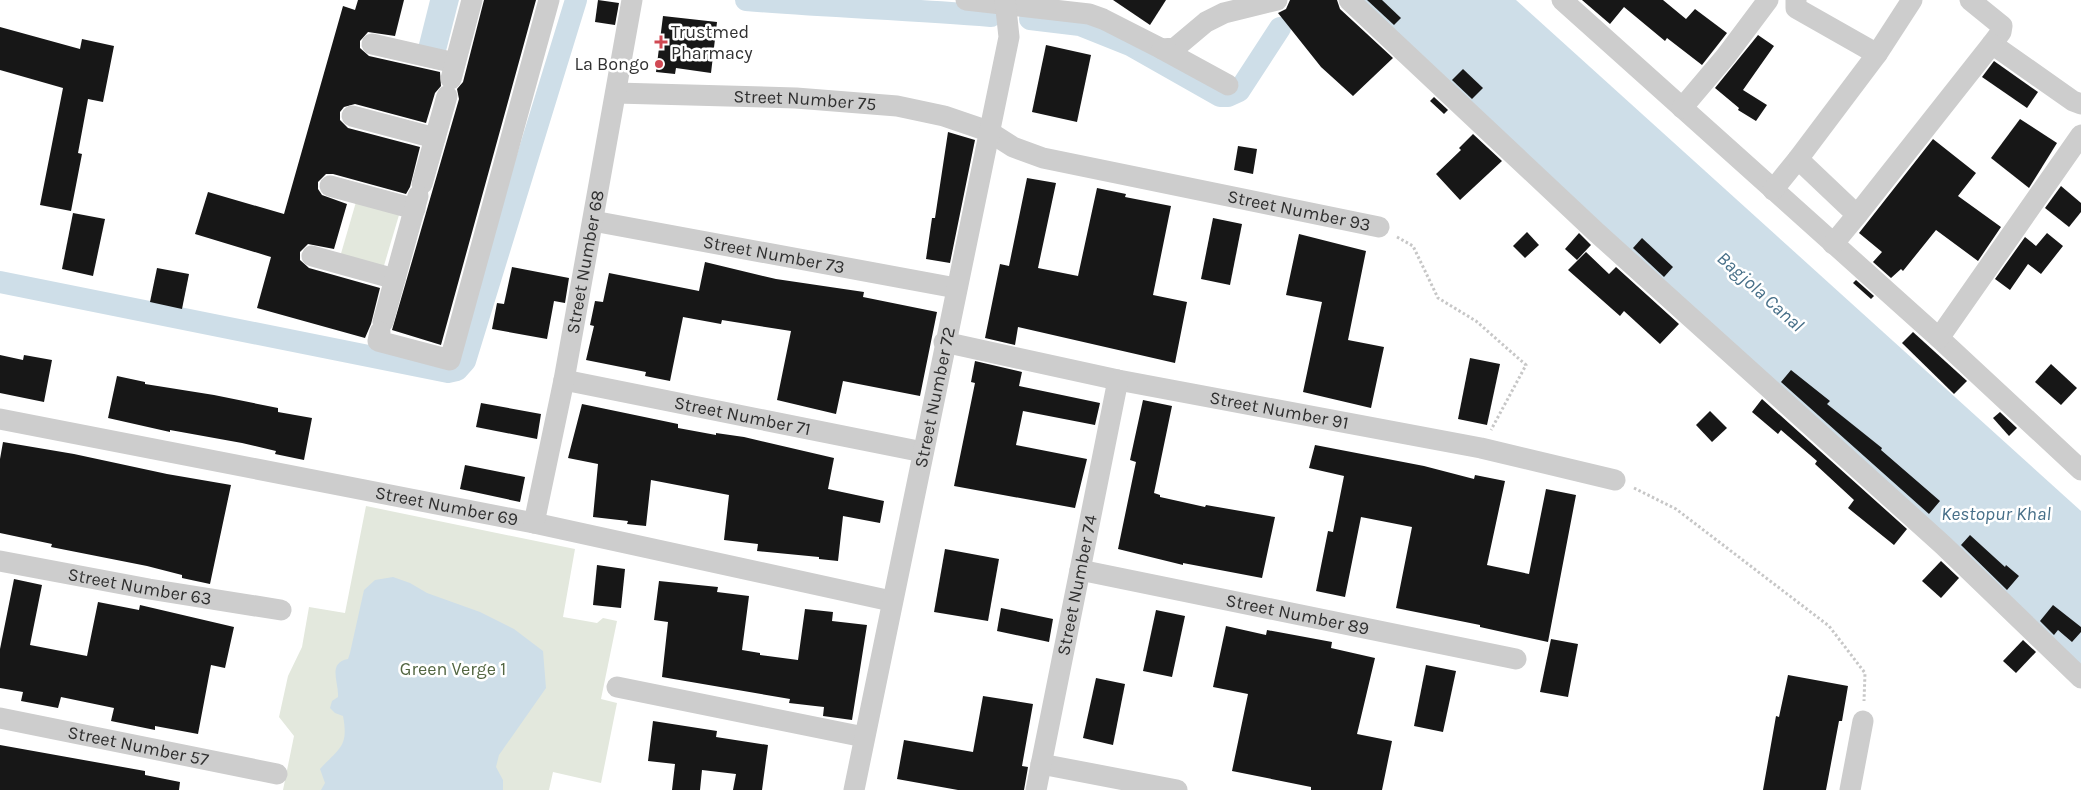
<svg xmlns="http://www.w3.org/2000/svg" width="2081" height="790" viewBox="0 0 2081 790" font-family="Karla,sans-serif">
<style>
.green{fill:#e3e8dd}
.water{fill:#cedee8}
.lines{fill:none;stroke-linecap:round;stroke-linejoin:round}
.canal{stroke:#cedee8;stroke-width:22}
.building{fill:#171717}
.path{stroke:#c7c7c7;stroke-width:3;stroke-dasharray:2.5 2.5;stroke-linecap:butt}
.minor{stroke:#cdcdcd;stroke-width:21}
.poi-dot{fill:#d04953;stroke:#fff;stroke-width:2}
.labels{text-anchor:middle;stroke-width:5;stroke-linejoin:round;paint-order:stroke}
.poi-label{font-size:18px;fill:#303030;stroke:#fff;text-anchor:start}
.street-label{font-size:18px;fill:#303030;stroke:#fff}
.park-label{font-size:18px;fill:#536642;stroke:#fff}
.water-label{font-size:19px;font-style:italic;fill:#476f88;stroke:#fff}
</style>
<rect width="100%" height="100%" fill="#fff"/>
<!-- green -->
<g class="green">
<path d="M356,202L399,215L383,269L340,257Z"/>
<path d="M366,506L575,549L563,617L597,623L603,618L617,621L601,699L617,703L601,783L553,772L549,790H283L294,736L279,717L288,676L302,647L309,607L345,613Z"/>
</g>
<!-- water -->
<g class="water">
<path d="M430,0H459L445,55L418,48Z"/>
<path d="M1349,0H1516L2081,511V669Z"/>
<path d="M393,577L410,583L427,593L480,612L514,629L543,651L546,688L499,755L496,767L503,780V790H321L325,783L320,769C339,748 349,747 343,716L335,713L330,708L332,701L338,697C339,682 327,663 348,659L350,653L364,590L375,580Z"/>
</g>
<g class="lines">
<!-- canal -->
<g class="canal">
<path d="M746,0C828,7 910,9 991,16"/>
<path d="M1030,19L1080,25L1130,45L1220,96H1228L1239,91L1280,28"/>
<path d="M0,282L448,372L457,370L465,361L576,0"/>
</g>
</g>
<!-- building -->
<g class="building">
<path d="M358,0H404L395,36L368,32L360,41V48L369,56L440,72L441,86L435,93L426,123L355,104L344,107L340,112V120L348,128L420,147L410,187L406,194L333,174H326L318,182V189L322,195L347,204L334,249L308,244L300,252V260L309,268L380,288L371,324L365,338L257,308L271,257L195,234L208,192L284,214L343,6L355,10Z"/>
<path d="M484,0H536L441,345L392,330L459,99L457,89L463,82Z"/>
<path d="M598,0L619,3L615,25L595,22Z"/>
<path d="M1113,0H1166L1150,25Z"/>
<path d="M1290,0H1337L1340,9L1393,58L1353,96L1321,67L1278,13L1286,9Z"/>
<path d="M1367,0H1382L1401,18L1394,25Z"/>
<path d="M1582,0H1663L1686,19L1695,9L1727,33L1702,65L1667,38L1665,41L1624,7L1610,24Z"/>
<path d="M663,16L717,22L711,73L676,68L675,74L656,72Z"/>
<path d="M0,27L80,49L82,39L114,46L103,102L88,99L78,153L82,154L71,211L40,205L63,88L0,70Z"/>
<path d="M1758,35L1774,46L1743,90L1767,105L1756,121L1738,110L1739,108L1715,88Z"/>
<path d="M1046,45L1091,55L1077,122L1032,112Z"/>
<path d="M1994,61L2038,92L2027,108L1982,77Z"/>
<path d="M1463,69L1483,88L1472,99L1452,80Z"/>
<path d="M1434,97L1448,110L1444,114L1430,101Z"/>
<path d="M2020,119L2057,143L2029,188L1991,158Z"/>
<path d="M948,132L975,140L950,263L926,259L932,218H935Z"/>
<path d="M1473,134L1502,161L1460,200L1436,174L1461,150L1459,148Z"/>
<path d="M1933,139L1976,173L1958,196L2001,227L1978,261L1936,230L1903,271L1901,269L1891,278L1873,262L1882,252L1859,233Z"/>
<path d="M1238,146L1257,149L1253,174L1234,170Z"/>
<path d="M1027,178L1056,183L1038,268L1078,276L1097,188L1126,194L1125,197L1171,206L1153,295L1187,302L1175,363L1018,327L1015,345L985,338L1000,264L1009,266Z"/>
<path d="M2061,186L2081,203V212L2069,227L2045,208Z"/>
<path d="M73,213L105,219L93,276L62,269Z"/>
<path d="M1213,218L1242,224L1230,285L1201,279Z"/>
<path d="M1527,232L1539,245L1525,258L1513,246Z"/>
<path d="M1579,233L1591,245L1577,260L1565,249Z"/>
<path d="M2047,233L2063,246L2041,274L2028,264L2010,290L1995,279L2025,237L2036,246Z"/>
<path d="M1299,234L1366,251L1348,340L1384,347L1371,408L1303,392L1322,302L1286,295Z"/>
<path d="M1642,238L1673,267L1664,277L1633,248Z"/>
<path d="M1586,252L1609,274L1616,267L1679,324L1660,344L1624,311L1620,316L1568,270Z"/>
<path d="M705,262L776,279L864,292L863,297L937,312L920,396L843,381L836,414L777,400L791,331L722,320L721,324L683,317L670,381L645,376L646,372L586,360L594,326L590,325L595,301L603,302L609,273L699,291Z"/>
<path d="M512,267L569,278L565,303L554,301L547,339L492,329L497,303L504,304Z"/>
<path d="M157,268L189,274L182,309L150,302Z"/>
<path d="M1856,280L1874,296L1871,299L1853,283Z"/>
<path d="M1913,332L1967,381L1954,394L1902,343Z"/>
<path d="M0,355L23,360L24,355L52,360L44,402L0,393Z"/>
<path d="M1470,358L1500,364L1487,425L1458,419Z"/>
<path d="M975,361L1022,372L1019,386L1100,403L1095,425L1023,411L1016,445L1087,459L1075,508L954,486L975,383L971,382Z"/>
<path d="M2051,364L2077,388L2061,405L2035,382Z"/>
<path d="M1791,370L1830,401L1827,404L1882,448L1881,450L1940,501L1929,514L1781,382Z"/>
<path d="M117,376L145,382V384L214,395L278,408V412L312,418L304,460L275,454L276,451L242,443L170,430V432L108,418Z"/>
<path d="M1762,399L1907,529L1894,545L1848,508L1854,500L1815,464L1817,461L1781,430L1778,434L1752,412Z"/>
<path d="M1143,400L1172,406L1154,493L1160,495V497L1205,507L1206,505L1275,517L1262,578L1183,563V565L1118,549L1136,462L1130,460Z"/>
<path d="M481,403L541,414L537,439L476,427Z"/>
<path d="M582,404L678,424V428L716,435V433L744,437L834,458L828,489L884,501L880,523L843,516L838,561L819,559V557L757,551L758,544L724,540L729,495L651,480L646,526L627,524L628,521L593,517L598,464L568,458Z"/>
<path d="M1710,411L1727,428L1712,442L1696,425Z"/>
<path d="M2000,412L2017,428L2009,436L1993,418Z"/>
<path d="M3,442L74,454L167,474L231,485L210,584L182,578V575L147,566L51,547L52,544L0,533V459Z"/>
<path d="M1315,445L1424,466L1474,479L1475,475L1505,481L1487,565L1529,574L1546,489L1576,495L1548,642L1480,627V625L1396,608L1412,527L1361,517L1345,597L1316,591L1328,531L1333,532L1344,476L1309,468Z"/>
<path d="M465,465L525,477L520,502L460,489Z"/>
<path d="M1970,535L2005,567L2006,565L2019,576L2007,590L1961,545Z"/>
<path d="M945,549L999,559L988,621L934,612Z"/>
<path d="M1941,561L1959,578L1941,598L1922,581Z"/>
<path d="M597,565L625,569L621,608L593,605Z"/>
<path d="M14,579L42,585L30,645L87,656L98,602L139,610L140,605L234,627L225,668L211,665L198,734L155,726V730L111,721L114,708L61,697L58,708L21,701L23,692L0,688V649Z"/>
<path d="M659,581L718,587L717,592L749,596L742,650L760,653V655L798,660L805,609L833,612L832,621L867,625L852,720L823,716L824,707L789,703L790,699L662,677L668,622L654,620Z"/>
<path d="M2053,605L2081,627V632L2072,642L2058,630L2054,635L2040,621Z"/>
<path d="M1001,608L1053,619L1049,642L997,631Z"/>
<path d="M1156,610L1185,616L1172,677L1143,671Z"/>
<path d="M1226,626L1266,635L1267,630L1332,642L1331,648L1375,658L1357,734L1392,741L1382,790H1311V787L1232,771L1248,694L1213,687Z"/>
<path d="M1551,639L1578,644L1568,697L1540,692Z"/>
<path d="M2023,640L2036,652L2016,673L2003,661Z"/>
<path d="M1426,665L1456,671L1443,732L1414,726Z"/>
<path d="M1788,675L1848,686L1842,721H1839L1826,790H1763L1776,716L1779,717Z"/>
<path d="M1096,678L1125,684L1113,745L1083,738Z"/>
<path d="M983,696L1033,704L1022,766L1028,767L1024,790H958L897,779L904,740L973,752Z"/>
<path d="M653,721L717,731L716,737L768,745L762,790H733L736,774L702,770L700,790H672L675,764L648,761Z"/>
<path d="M0,745L145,771V775L180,782L179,790H0Z"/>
</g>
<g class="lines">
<!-- path -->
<g class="path">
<path d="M1397,237L1413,246L1438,298L1476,321L1526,365L1491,430"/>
<path d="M1634,488L1676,509L1829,626L1865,673L1864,701"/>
</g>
<!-- minor -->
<g class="minor">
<path d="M966,0L1089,14L1103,19L1162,49L1175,48L1206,22L1224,13L1277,0"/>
<path d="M1349,0L1596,232L1943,545L2081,678"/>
<path d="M1562,0L1939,338L2081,470"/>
<path d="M1796,0V8L1877,54"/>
<path d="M1970,0L2002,26L2001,32L1992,44L2073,101L2081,104"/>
<path d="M372,44L455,63"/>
<path d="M1162,49L1228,85"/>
<path d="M451,79L472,0"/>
<path id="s1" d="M616,93L796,98L897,106L944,116L988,131L1013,147L1043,158L1379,227"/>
<path d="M1682,108L1726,56L1768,0"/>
<path d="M352,116L435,138"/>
<path d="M422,184L447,96"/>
<path d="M330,186L415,209"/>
<path d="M1773,190L1798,159"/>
<path d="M1857,215L1992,44"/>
<path id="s2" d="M593,221L956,288"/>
<path d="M1833,244L1857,215L1798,159L1877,54L1912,0"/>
<path d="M312,256L395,279"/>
<path d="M383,322L418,196"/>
<path d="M380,332L378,341L450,360L549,0"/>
<path d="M1939,338L2081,135"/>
<path id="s3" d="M944,342L1118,380L1481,448L1615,480"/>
<path id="s4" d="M564,380L923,452"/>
<path id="s5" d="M0,419L534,523L891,601"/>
<path id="s6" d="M534,523L564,380L632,0"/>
<path id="s7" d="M0,561L149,589L281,610"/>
<path id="s8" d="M1080,570L1516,659"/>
<path d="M617,687L864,737"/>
<path id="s9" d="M0,718L277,774"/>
<path d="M1041,764L1177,790"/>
<path id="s10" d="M854,790L1009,37L1005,0"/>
<path id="s11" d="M1036,790L1118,380"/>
<path d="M1850,790L1863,721"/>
</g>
</g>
<!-- markers -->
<g class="poi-dot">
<path d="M658.5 34.5h5v5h5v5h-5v5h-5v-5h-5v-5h5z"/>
<circle cx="659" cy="64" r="5"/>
</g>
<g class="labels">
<!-- poi labels -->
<g class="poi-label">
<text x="671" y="38">Trustmed<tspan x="671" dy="21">Pharmacy</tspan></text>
<text x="649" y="70" text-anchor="end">La Bongo</text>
</g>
<!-- street labels -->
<g class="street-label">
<text dy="6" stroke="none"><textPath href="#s1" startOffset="189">Street Number 75</textPath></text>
<text dy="6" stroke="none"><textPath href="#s1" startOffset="699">Street Number 93</textPath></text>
<text dy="6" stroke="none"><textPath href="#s2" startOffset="184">Street Number 73</textPath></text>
<text dy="6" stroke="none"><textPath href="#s6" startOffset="266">Street Number 68</textPath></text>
<text dy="6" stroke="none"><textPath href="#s10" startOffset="401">Street Number 72</textPath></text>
<text dy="6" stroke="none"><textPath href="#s3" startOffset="342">Street Number 91</textPath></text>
<text dy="6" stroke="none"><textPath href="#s4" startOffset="182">Street Number 71</textPath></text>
<text dy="6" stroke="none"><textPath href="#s5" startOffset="455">Street Number 69</textPath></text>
<text dy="6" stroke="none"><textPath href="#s11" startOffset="209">Street Number 74</textPath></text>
<text dy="6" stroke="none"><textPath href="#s7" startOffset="142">Street Number 63</textPath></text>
<text dy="6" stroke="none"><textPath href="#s8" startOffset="222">Street Number 89</textPath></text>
<text dy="6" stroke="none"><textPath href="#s9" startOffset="141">Street Number 57</textPath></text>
</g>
<!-- park labels -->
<g class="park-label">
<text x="453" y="675">Green Verge 1</text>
</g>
<!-- water labels -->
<g class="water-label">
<text transform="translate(1761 291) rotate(42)" y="7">Bagjola Canal</text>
<text x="1996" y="520">Kestopur Khal</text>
</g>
</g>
</svg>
